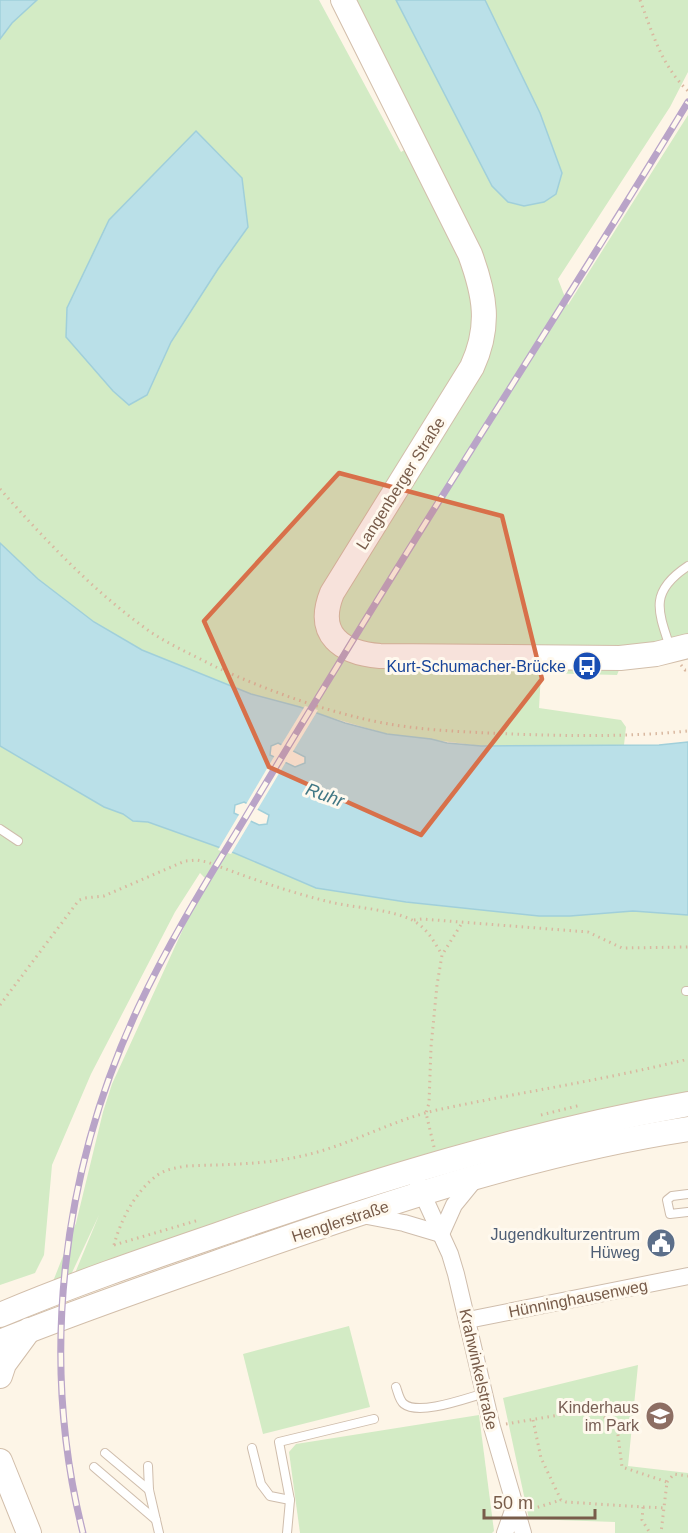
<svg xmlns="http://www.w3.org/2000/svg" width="688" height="1533" viewBox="0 0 688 1533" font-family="Arial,sans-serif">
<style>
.green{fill:#d3ebc5}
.water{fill:#bae0e8;stroke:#a0cfda;stroke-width:1.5;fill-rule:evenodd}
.pier{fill:#fdf5e7}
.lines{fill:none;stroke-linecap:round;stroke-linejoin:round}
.lane-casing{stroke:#cfbdac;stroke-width:10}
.street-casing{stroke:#cfbdac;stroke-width:18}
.secondary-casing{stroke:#d2beaa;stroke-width:26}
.path{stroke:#d9b8a0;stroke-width:3;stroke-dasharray:1.5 4.5;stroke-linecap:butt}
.lane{stroke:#fff;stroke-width:8}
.street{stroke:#fff;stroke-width:16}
.secondary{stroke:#fff;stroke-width:24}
.rail-casing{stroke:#b9a4c8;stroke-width:7}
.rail{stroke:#fff9ee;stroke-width:4.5;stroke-dasharray:14;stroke-linecap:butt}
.marked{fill:#d8704a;fill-opacity:0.2;stroke:#d8704a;stroke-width:4.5;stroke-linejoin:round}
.labels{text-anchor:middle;stroke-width:6;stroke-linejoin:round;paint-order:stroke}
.street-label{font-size:16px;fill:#785c4a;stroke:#fff9ee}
.transit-label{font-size:16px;fill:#164399;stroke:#fff9ee;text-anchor:end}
.service-label{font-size:16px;fill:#4e5e75;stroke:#fff9ee;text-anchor:end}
.education-label{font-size:16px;fill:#785e54;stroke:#fff9ee;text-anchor:end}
.water-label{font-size:18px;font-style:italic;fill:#407784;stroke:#fff9ee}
</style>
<rect width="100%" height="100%" fill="#fdf5e7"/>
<!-- green -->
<g class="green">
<path d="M0,0H319L401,152L423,139L350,0H688V72L670,107L558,279L568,305L688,115V639L488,665L619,670L617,675L541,673L539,708L621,720L626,727L624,745L481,746L387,734L251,694L142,650L94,622L38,579L4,547L0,543Z"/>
<path d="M0,746L104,807L123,814L133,821L148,822L232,852L316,888L406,902L539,916H570L633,911L688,915V1105L73,1278L99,1215L69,1279L52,1284L76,1223L103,1112L112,1084L206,879L200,873L175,912L91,1074L52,1165L44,1255L35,1273L0,1285Z"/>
<path d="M349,1326L370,1407L263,1434L243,1354Z"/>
<path d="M638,1365L628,1466L688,1473V1533H615V1522L529,1519L503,1398Z"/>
<path d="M479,1415L494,1531L492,1533H300L289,1452L296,1444Z"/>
</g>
<!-- water -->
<g class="water">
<path d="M0,0H37L12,23L0,39Z"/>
<path d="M396,0H485L540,113L562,173L556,194L544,202L524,206L508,202L492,186Z"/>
<path d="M196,131L242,178L248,227L218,269L171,342L147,395L129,405L113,391L66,337L67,308L109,220Z"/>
<path d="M0,543L38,579L94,622L142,650L251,694L300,707L345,723L387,734L431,739L447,743L481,746L659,745L688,742V915L633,911L570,916H539L406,902L316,888L232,852L148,822L133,821L123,814L104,807L0,746ZM278,743L305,757V763L295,767L270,755L271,746ZM244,802L269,815L267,824L259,825L234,813L235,805Z"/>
</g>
<!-- pier -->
<g class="pier">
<path d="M305,706L318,710L292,753L280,747Z"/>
<path d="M275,755L287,760L256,812L245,806Z"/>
<path d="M240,813L252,819L231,854L218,850Z"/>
</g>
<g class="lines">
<!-- lane casing -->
<g class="lane-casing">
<g id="lane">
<path d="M670,647C657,609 650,591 688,566"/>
<path d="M0,829L18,841"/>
<path d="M686,991H688"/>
<path d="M688,1194L672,1196L667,1200L670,1214L688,1212"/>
<path d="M396,1387C398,1392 399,1400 404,1404C419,1416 467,1398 485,1393"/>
<path d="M252,1448L261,1484L270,1496L290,1500"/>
<path d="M105,1453L149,1490"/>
<path d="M148,1466L149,1490L159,1533"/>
<path d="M94,1467L156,1520"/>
<path d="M287,1533L290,1500L279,1442L374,1419"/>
</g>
</g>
<!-- street casing -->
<g class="street-casing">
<g id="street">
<path d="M418,1184L450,1254L456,1274L492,1427L523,1533"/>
<path d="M362,1215L404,1223L441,1234"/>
<path d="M441,1234L454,1205L476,1178"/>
<path d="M468,1320L688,1276"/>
<path d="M505,1533L515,1505"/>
</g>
</g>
<!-- secondary casing -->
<g class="secondary-casing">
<g id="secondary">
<path d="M343,0L470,254C485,295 491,326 472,367L332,593C315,635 342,653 380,656L620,658L656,654L688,646"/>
<path d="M0,1315C71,1285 144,1260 217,1235C371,1181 527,1133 688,1104"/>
<path d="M0,1342C87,1307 176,1277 264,1246C402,1198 543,1151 688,1129"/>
<path d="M0,1376L4,1364L29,1330"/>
<path d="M0,1461L29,1533"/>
</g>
</g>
<!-- path -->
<g class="path">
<path d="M640,0C653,34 661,65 688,91"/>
<path d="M0,489C46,541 95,593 152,633C172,646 195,656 216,667C268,691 332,714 389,724C429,731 470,732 511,734C570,736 629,737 688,731"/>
<path d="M681,665L685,670H688"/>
<path d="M414,920L422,919L588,932L622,948L688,947"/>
<path d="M0,1005L79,900L85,898L104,896L185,861L197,860L207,862C247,877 288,892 330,902C355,908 390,909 412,920C426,927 434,941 442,955"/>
<path d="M541,1115L581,1105"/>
<path d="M434,1147L426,1113L429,1103L431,1047L437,985L442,955L462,923"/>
<path d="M114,1245C121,1219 136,1190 159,1174C167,1169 176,1168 186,1166C234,1164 274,1165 321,1151C361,1139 397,1119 437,1110C521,1092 605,1080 688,1059"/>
<path d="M114,1245L199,1220"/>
<path d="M533,1420L541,1458L561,1500L566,1502L643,1507L642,1520L650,1533"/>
<path d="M506,1424L594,1409L617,1427L622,1467L667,1482L661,1533"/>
<path d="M667,1482L674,1474L688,1476"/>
<path d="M643,1507L665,1508"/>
<path d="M532,1509L561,1500"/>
</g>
<!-- lane -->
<use href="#lane" class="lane"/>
<!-- street -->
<use href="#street" class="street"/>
<!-- secondary -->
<use href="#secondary" class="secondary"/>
<!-- rail casing -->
<g class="rail-casing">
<path id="rail" d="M83,1533C39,1358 62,1171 138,1008C166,948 201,890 236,833C269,778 302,723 336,668C451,478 573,292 688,102"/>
</g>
<!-- rail -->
<use href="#rail" class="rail"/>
</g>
<!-- marked area -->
<path class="marked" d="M339,473L502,516L542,679L421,835L269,767L204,621Z"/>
<!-- icons -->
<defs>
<g id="bus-disc" transform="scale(1.5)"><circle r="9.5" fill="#1a4fb4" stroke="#fff9ee"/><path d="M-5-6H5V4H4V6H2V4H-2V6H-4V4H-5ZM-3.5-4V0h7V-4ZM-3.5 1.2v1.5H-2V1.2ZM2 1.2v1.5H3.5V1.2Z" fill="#fff"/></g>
<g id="civic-disc" transform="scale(1.5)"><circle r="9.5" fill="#5c6f8a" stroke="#fff9ee"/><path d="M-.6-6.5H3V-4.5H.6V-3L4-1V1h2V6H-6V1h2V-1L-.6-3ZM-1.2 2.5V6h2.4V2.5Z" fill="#fff"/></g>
<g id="school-disc" transform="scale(1.5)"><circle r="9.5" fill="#8d6e63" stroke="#fff9ee"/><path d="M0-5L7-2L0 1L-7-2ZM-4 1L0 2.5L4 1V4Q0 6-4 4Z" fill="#fff"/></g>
</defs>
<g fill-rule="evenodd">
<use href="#bus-disc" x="587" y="666"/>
<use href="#civic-disc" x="661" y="1243"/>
<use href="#school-disc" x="660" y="1416"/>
</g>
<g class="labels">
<!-- street labels -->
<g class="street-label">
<text transform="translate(400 483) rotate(-58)" y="6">Langenberger Straße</text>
<text transform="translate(340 1221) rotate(-18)" y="6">Henglerstraße</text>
<text transform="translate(578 1298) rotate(-11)" y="6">Hünninghausenweg</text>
<text transform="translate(479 1369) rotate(77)" y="6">Krahwinkelstraße</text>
</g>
<!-- transit labels -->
<g class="transit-label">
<text x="566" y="672">Kurt-Schumacher-Brücke</text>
</g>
<!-- service labels -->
<g class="service-label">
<text x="640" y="1240">Jugendkulturzentrum<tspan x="640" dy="18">Hüweg</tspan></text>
</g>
<!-- education labels -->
<g class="education-label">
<text x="639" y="1413">Kinderhaus<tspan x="639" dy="18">im Park</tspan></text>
</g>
<!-- water labels -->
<g class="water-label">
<text transform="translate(325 795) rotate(20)" y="6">Ruhr</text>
</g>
</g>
<!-- scale -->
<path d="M484 1509v9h111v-9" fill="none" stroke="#785c4a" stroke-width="3"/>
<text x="493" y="1509" font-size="18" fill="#785c4a" stroke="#fff9ee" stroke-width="4.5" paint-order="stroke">50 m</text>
</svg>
